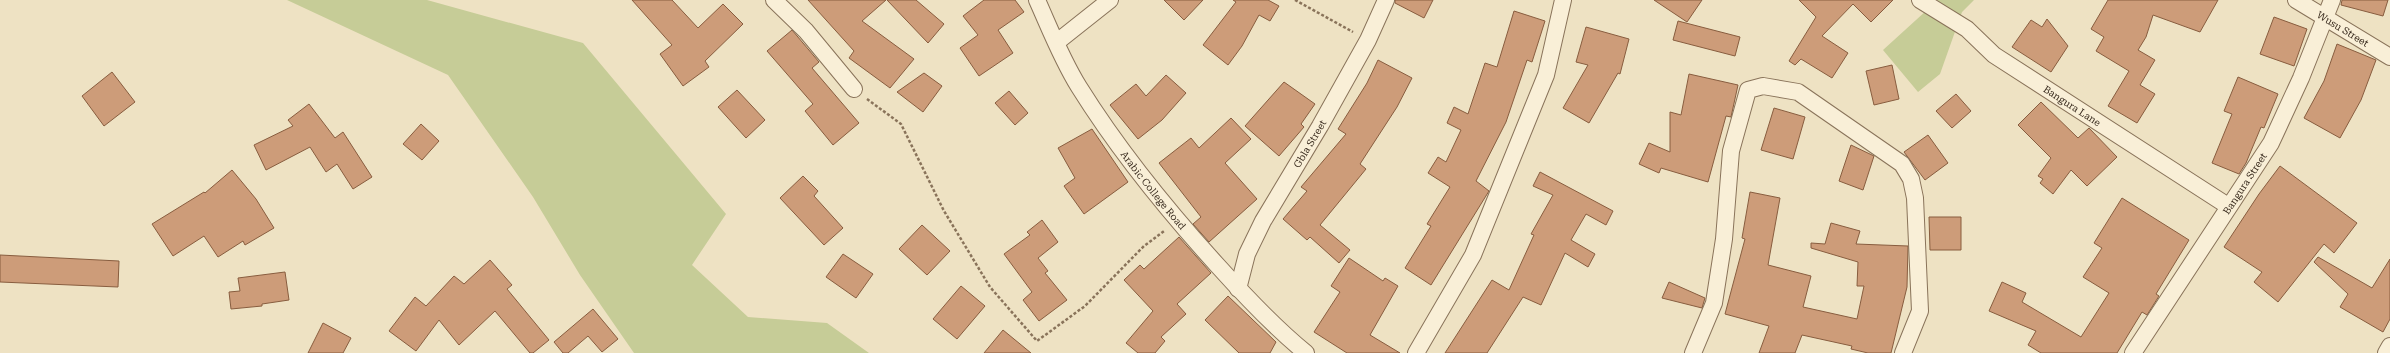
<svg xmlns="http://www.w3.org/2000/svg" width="2390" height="353" viewBox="0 0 2390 353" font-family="'Roboto Serif',serif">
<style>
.green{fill:#c6cc97}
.building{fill:#cd9c79;stroke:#885d3f}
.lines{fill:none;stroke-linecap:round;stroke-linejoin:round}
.street-casing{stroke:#89735a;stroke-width:18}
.path{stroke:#89735a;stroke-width:2.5;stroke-dasharray:3 2;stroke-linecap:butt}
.street{stroke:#f9efd7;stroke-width:16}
.labels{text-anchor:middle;stroke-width:3;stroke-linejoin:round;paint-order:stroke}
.street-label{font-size:10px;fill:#392b1e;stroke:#f6ecd3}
</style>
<rect width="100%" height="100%" fill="#eee2c3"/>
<!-- green -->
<g class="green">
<path d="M287,0H427L583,43L726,214L692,265L748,317L827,323L869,353H634L580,275L533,197L448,75Z"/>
<path d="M1938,0H1974L1962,12L1940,74L1918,92L1883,50Z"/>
</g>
<!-- building -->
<g class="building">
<path d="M632,0H672L698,28L723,4L743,24L705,61L709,67L683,86L660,54L672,45Z"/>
<path d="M808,0H886L862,21L914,59L890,88L849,58L854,51Z"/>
<path d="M887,0H916L944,24L928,43Z"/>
<path d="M984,0H1015L1024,12L998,30L1013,53L979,76L960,48L978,35L963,16Z"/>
<path d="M1164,0H1203L1184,20Z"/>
<path d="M1233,0H1268L1279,6L1270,21L1259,15L1242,46L1228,65L1203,45L1236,2Z"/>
<path d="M1395,0H1433L1424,18L1395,3Z"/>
<path d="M1654,0H1702L1687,22Z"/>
<path d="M1799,0H1893L1871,22L1853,4L1822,36L1848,53L1832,78L1801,59L1795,65L1789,61L1816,17Z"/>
<path d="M2108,0H2218L2200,32L2153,15L2146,37L2138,50L2155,60L2140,85L2155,94L2137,123L2108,106L2129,71L2096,51L2104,37L2091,29Z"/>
<path d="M2342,0H2388L2383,16L2341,5Z"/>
<path d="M1514,11L1545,21L1532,62L1527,60L1506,122L1476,181L1489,191L1431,285L1405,268L1431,226L1427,224L1450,187L1428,173L1438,157L1446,162L1461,130L1447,123L1454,107L1468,114L1485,63L1497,67Z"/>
<path d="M2274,17L2307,29L2294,66L2260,54Z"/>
<path d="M2047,19L2068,46L2051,72L2012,47L2031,20L2042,27Z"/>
<path d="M1678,21L1740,37L1735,56L1673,40Z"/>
<path d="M1586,27L1629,39L1620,74L1618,73L1589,123L1563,108L1588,65L1576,62Z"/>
<path d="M792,30L819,62L812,68L859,123L833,145L805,111L813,104L767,51Z"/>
<path d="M2337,44L2376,60L2361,100L2340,138L2304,118L2324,81Z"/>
<path d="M1378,60L1412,78L1397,107L1360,164L1366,169L1320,225L1350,250L1339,263L1310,237L1307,240L1283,219L1307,191L1301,187L1346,134L1338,129L1367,83Z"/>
<path d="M1892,65L1899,99L1874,105L1866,71Z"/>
<path d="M112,72L135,102L104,126L82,96Z"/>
<path d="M924,73L942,86L923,112L897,92Z"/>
<path d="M1689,74L1738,85L1731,117L1726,116L1708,182L1661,168L1659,173L1639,164L1649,143L1670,152V112L1681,115Z"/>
<path d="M1166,75L1186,93L1162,120L1138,139L1110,105L1136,84L1146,96Z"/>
<path d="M2238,77L2278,94L2264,128L2261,127L2246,163L2239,174L2212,163L2232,114L2224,111Z"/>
<path d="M1284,82L1315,104L1301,124L1304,127L1279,156L1245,126Z"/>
<path d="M737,90L765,120L746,138L718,107Z"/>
<path d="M1009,91L1028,113L1015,125L995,103Z"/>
<path d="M1956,94L1971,111L1952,128L1936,111Z"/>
<path d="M2041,102L2078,138L2089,128L2117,157L2087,186L2071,170L2053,194L2040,183L2043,179L2038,176L2051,158L2018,125Z"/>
<path d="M309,104L335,138L343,132L372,177L353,189L337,164L326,172L310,147L266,170L254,145L293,126L288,120Z"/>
<path d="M1774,108L1805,117L1793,159L1761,150Z"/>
<path d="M1231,118L1251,139L1225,163L1257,199L1209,242L1193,224L1201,217L1159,163L1191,138L1199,148Z"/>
<path d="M421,124L439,141L422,160L403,144Z"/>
<path d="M1092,129L1128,182L1084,214L1064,186L1075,178L1058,148Z"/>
<path d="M1928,135L1948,163L1925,180L1904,152Z"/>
<path d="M1851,145L1874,156L1863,190L1839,181Z"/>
<path d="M2280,166L2357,223L2334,253L2324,244L2278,302L2254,282L2262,272L2224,247L2259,194Z"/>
<path d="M232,170L256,199L274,228L245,245L243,241L218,257L204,236L173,256L152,224L204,192L205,193Z"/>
<path d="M1540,172L1613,211L1606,225L1586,214L1571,240L1595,254L1588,267L1565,253L1541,305L1523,297L1487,353H1445L1492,280L1509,290L1534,235L1531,234L1553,195L1533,186Z"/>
<path d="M803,176L818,191L814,196L843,228L824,245L780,198Z"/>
<path d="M1750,192L1780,198L1768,265L1811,276L1803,307L1857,319L1864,286H1857L1858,262L1811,248V243L1825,244L1831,223L1860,231L1856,244L1908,246L1907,287L1891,353H1868L1851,349L1852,346L1802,335L1795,353H1759L1769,326L1725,314L1745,239L1742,238Z"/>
<path d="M2122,198L2189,240L2156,294L2159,296L2147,315L2142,312L2117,353H2041L2028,345L2036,331L1989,311L2002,282L2026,293L2022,302L2081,337L2109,293L2083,277L2102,248L2094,243Z"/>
<path d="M1929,217H1961V250H1930Z"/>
<path d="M1042,220L1058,242L1038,258L1048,271L1045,273L1067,300L1039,321L1023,300L1032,292L1004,254L1030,235L1027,232Z"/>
<path d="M922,225L950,251L927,275L899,249Z"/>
<path d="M1179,237L1211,273L1177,304L1186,314L1161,337L1165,341L1155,353H1138L1126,343L1153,311L1124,280L1140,265L1144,269Z"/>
<path d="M843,254L873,274L856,298L826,277Z"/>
<path d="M0,255L119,261L118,287L0,282Z"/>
<path d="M2318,257L2372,288L2390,259V319L2383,332L2340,307L2348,294L2314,262Z"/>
<path d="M1349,258L1383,281L1385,278L1398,286L1370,335L1400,353H1347L1314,332L1340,292L1331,286Z"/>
<path d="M490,260L512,285L507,289L549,340L533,353H530L495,311L459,345L439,320L416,351L389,331L415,297L426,306L454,276L464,284Z"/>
<path d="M285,272L289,300L262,304V306L231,309L229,292L240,291L238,278Z"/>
<path d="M1669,282L1705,298L1702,308L1662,298Z"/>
<path d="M961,286L985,306L957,339L933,319Z"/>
<path d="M1228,296L1276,342L1270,353H1239L1205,320Z"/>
<path d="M593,309L618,339L602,352L588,336L568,353H563L554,342Z"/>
<path d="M323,323L351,338L343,353H308Z"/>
<path d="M1003,330L1031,353H984Z"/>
</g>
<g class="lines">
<!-- street casing -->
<g class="street-casing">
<g id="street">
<path d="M774,0L806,31L854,89"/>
<path id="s1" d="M1037,0C1050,29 1062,60 1079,87C1119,151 1167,210 1218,266C1245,296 1274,327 1306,353"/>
<path id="s2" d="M1920,0L1967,29L1994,55L2228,206"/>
<path id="s3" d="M2296,0L2390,57"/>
<path d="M1057,42L1110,0"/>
<path id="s4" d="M1238,289L1247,254L1263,221L1320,126L1368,40L1386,0"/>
<path d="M1416,353L1473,255L1546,75L1563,0"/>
<path d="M1693,353L1714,303L1724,239L1731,151L1748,90L1763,86L1798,92L1902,164L1911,179L1915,198L1920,311L1903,353"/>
<path id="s5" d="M2133,353L2271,143L2301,78L2332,0"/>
<path d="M2386,353L2390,346"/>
</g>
</g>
<!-- path -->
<g class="path">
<path d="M1295,0L1353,32"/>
<path d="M867,99L901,124L944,211L990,287L1037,341L1085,306L1144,246L1164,231"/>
</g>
<!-- street -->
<use href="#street" class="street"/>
</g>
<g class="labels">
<!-- street labels -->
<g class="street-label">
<text dy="4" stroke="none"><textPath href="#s3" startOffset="55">Wusu Street</textPath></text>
<text dy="4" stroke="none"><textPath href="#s2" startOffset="186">Bangura Lane</textPath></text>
<text dy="4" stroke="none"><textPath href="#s4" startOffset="163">Gbla Street</textPath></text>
<text dy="4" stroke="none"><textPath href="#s5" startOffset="203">Bangura Street</textPath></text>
<text dy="4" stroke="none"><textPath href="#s1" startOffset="224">Arabic College Road</textPath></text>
</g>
</g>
</svg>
